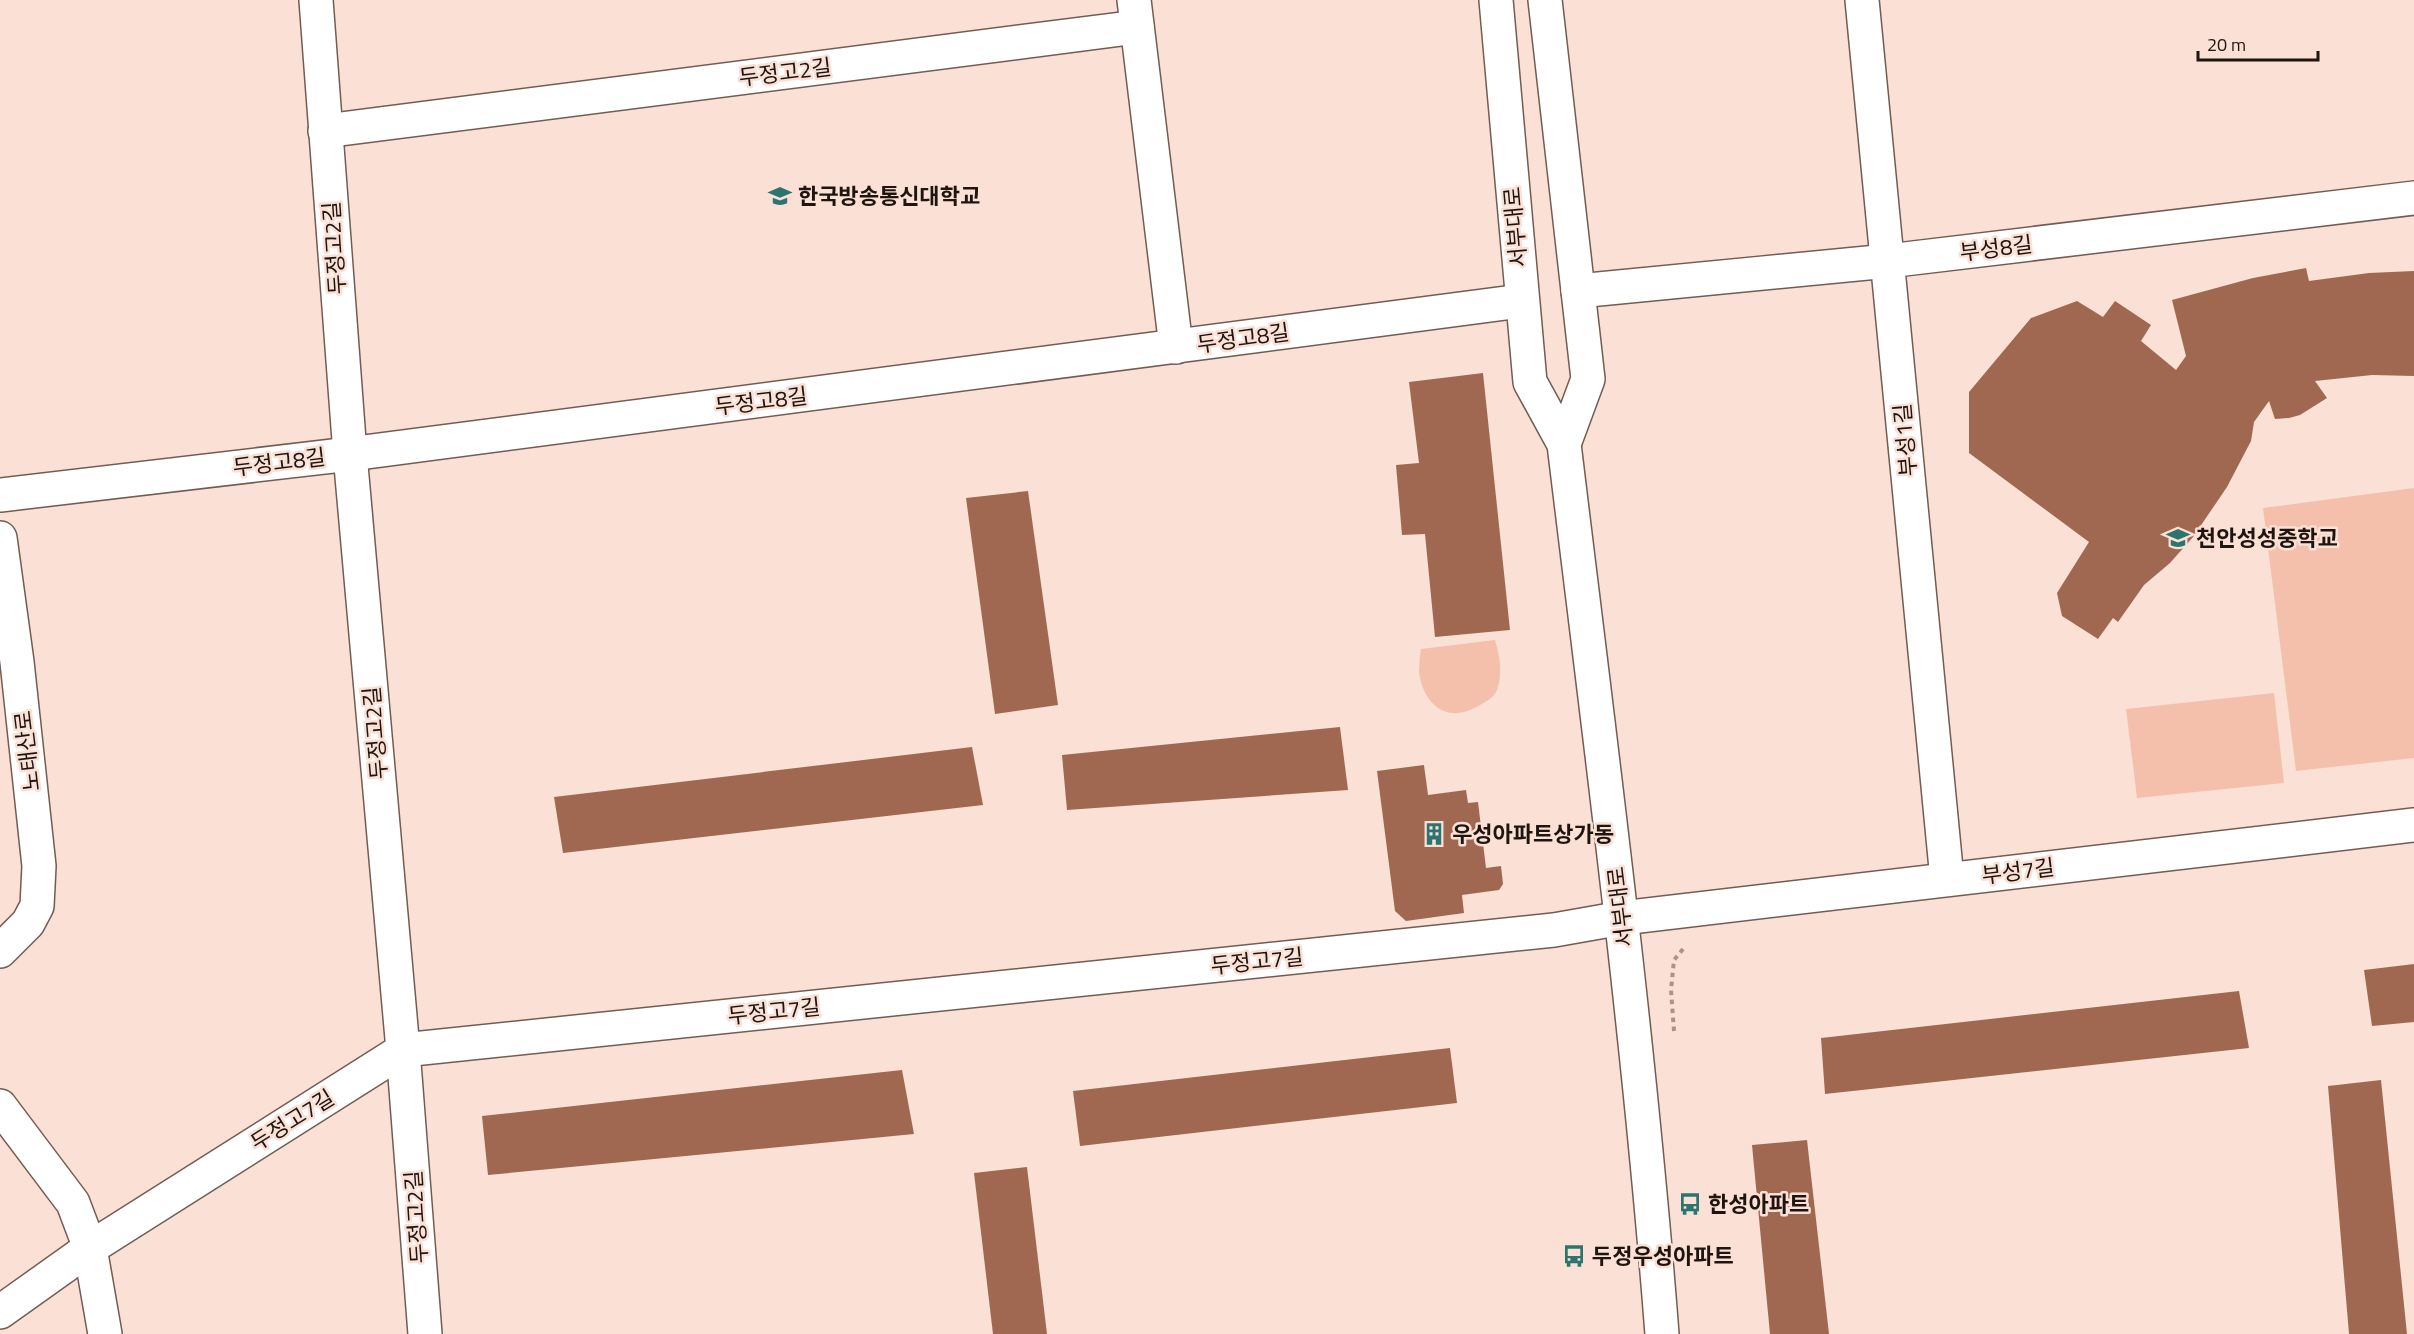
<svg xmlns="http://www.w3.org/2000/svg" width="2414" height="1334" viewBox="0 0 2414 1334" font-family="'Titillium Web','Noto Sans KR',sans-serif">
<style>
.green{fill:#f5c0ab}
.building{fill:#a06851}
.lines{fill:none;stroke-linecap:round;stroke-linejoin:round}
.street-casing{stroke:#735c53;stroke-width:36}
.secondary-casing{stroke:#735c53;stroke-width:36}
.path{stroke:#a8948c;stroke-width:4;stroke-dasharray:4.5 4.5;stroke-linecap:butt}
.street{stroke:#fff;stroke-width:33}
.secondary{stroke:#fff;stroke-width:33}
.labels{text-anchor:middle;stroke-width:5;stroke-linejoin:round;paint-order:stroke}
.street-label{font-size:22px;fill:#1e1511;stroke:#fbe0d5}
.poi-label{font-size:22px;font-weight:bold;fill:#1e1511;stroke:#fbe0d5;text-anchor:start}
</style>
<rect width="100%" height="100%" fill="#fbe0d5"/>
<!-- green -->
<g class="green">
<path d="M2414,488V758L2296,771L2263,508Z"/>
<path d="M1495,640C1500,657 1503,673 1497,690C1494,698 1484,703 1476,707C1447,724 1423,704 1419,672C1419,665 1420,656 1421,649Z"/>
<path d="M2274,693L2284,783L2137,798L2126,709Z"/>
</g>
<!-- building -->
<g class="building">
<path d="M2306,268L2309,281L2369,273L2414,271V376L2372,375L2315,381L2327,398L2300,415L2289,418L2275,419L2269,401L2254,422L2251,441L2227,487L2193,537L2170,563L2144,585L2118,622L2113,618L2098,639L2062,616L2057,593L2089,542L1969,453V392L2031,318L2077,301L2103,317L2115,301L2151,325L2141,341L2176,370L2186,356L2172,300L2253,278Z"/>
<path d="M1483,373L1510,630L1435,637L1425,534L1402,535L1396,465L1419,463L1409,382Z"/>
<path d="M1028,491L1058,705L995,714L966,498Z"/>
<path d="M1340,727L1348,790L1067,810L1062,755Z"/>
<path d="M972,747L983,805L563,853L554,797Z"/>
<path d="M1424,765L1428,795L1466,790L1468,803L1478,802L1486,868L1501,866L1503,884L1499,890L1462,895L1464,913L1406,921L1395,911L1377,771Z"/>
<path d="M2414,964V1022L2372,1026L2364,970Z"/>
<path d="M2239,991L2249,1048L1825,1094L1821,1038Z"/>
<path d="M1450,1048L1457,1103L1080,1146L1073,1091Z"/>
<path d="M902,1070L914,1134L488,1175L482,1116Z"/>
<path d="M2381,1080L2407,1334H2349L2328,1086Z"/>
<path d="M1807,1140L1829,1334H1770L1752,1145Z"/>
<path d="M1027,1167L1047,1334H993L974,1173Z"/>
</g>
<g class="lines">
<!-- street casing -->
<g class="street-casing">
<g id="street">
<path d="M316,0L350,454L403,1050L425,1334"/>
<path d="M1134,0L1176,347"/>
<path d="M1862,0L1947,879"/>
<path d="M325,131L1137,27"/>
<path d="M1578,291L1888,261L2414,198"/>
<path d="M0,495L350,454L1521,301"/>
<path d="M0,1106L73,1203L90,1248L105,1334"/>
<path d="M0,1312L90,1248L403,1050L1554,930L1622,918L2414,825"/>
</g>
</g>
<!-- secondary casing -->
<g class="secondary-casing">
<g id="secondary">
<path d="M1496,0L1530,382L1564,444C1600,741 1639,1036 1662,1334"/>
<path d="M1545,0L1588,379L1564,444"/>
<path d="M0,538L17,662L39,866L37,906L28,923L0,951"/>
</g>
</g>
<!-- path -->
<path class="path" d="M1674,1031L1671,990L1674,960L1683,949"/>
<!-- street -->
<use href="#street" class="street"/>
<!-- secondary -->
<use href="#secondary" class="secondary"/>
</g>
<!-- icons -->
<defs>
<g id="university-bare" transform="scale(1.8)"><path d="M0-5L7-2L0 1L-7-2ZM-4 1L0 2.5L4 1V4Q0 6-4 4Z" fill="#2b7470" stroke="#fbe0d5" stroke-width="2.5" paint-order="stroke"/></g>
<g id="school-bare" transform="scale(1.8)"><path d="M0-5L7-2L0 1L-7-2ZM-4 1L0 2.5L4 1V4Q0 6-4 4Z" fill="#2b7470" stroke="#fbe0d5" stroke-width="2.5" paint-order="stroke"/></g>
<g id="building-bare" transform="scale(1.8)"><path d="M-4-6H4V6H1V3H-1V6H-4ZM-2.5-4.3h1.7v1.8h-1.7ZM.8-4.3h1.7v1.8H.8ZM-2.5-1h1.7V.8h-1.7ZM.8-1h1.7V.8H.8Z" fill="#2b7470" stroke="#fbe0d5" stroke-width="2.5" paint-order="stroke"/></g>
<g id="bus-bare" transform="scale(1.8)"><path d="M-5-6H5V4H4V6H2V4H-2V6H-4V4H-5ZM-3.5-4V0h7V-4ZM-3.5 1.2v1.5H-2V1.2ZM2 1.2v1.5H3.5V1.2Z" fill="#2b7470" stroke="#fbe0d5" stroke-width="2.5" paint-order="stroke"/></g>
</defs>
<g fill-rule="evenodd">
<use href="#university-bare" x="780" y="196"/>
<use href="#school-bare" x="2178" y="538"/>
<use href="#building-bare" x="1434" y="834"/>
<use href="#bus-bare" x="1690" y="1204"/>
<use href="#bus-bare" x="1574" y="1256"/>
</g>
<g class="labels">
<!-- street labels -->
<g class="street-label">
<text transform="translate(785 72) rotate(-7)" y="8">두정고2길</text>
<text transform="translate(1515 227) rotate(-95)" y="8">서부대로</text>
<text transform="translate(334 248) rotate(-94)" y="8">두정고2길</text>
<text transform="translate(1996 248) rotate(-7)" y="8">부성8길</text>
<text transform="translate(1243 338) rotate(-8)" y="8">두정고8길</text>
<text transform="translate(761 401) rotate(-7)" y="8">두정고8길</text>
<text transform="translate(1905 440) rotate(-95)" y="8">부성1길</text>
<text transform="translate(279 462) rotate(-7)" y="8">두정고8길</text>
<text transform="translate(375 733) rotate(-95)" y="8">두정고2길</text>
<text transform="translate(27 751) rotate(-97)" y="8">노태산로</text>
<text transform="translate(2018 871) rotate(-7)" y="8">부성7길</text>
<text transform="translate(1620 907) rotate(-97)" y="8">서부대로</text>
<text transform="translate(1257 961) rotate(-6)" y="8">두정고7길</text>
<text transform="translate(774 1011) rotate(-6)" y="8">두정고7길</text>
<text transform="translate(292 1120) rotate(-32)" y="8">두정고7길</text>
<text transform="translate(416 1217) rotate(-94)" y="8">두정고2길</text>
</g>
<!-- poi labels -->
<g class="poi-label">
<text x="798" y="204">한국방송통신대학교</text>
<text x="2196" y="546">천안성성중학교</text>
<text x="1452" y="842">우성아파트상가동</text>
<text x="1708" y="1212">한성아파트</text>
<text x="1592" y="1264">두정우성아파트</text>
</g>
</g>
<!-- scale -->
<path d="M2198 51v9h120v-9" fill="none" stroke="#1e1511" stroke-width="3"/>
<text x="2207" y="51" font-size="18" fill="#1e1511" stroke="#fbe0d5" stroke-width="4.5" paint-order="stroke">20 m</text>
</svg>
